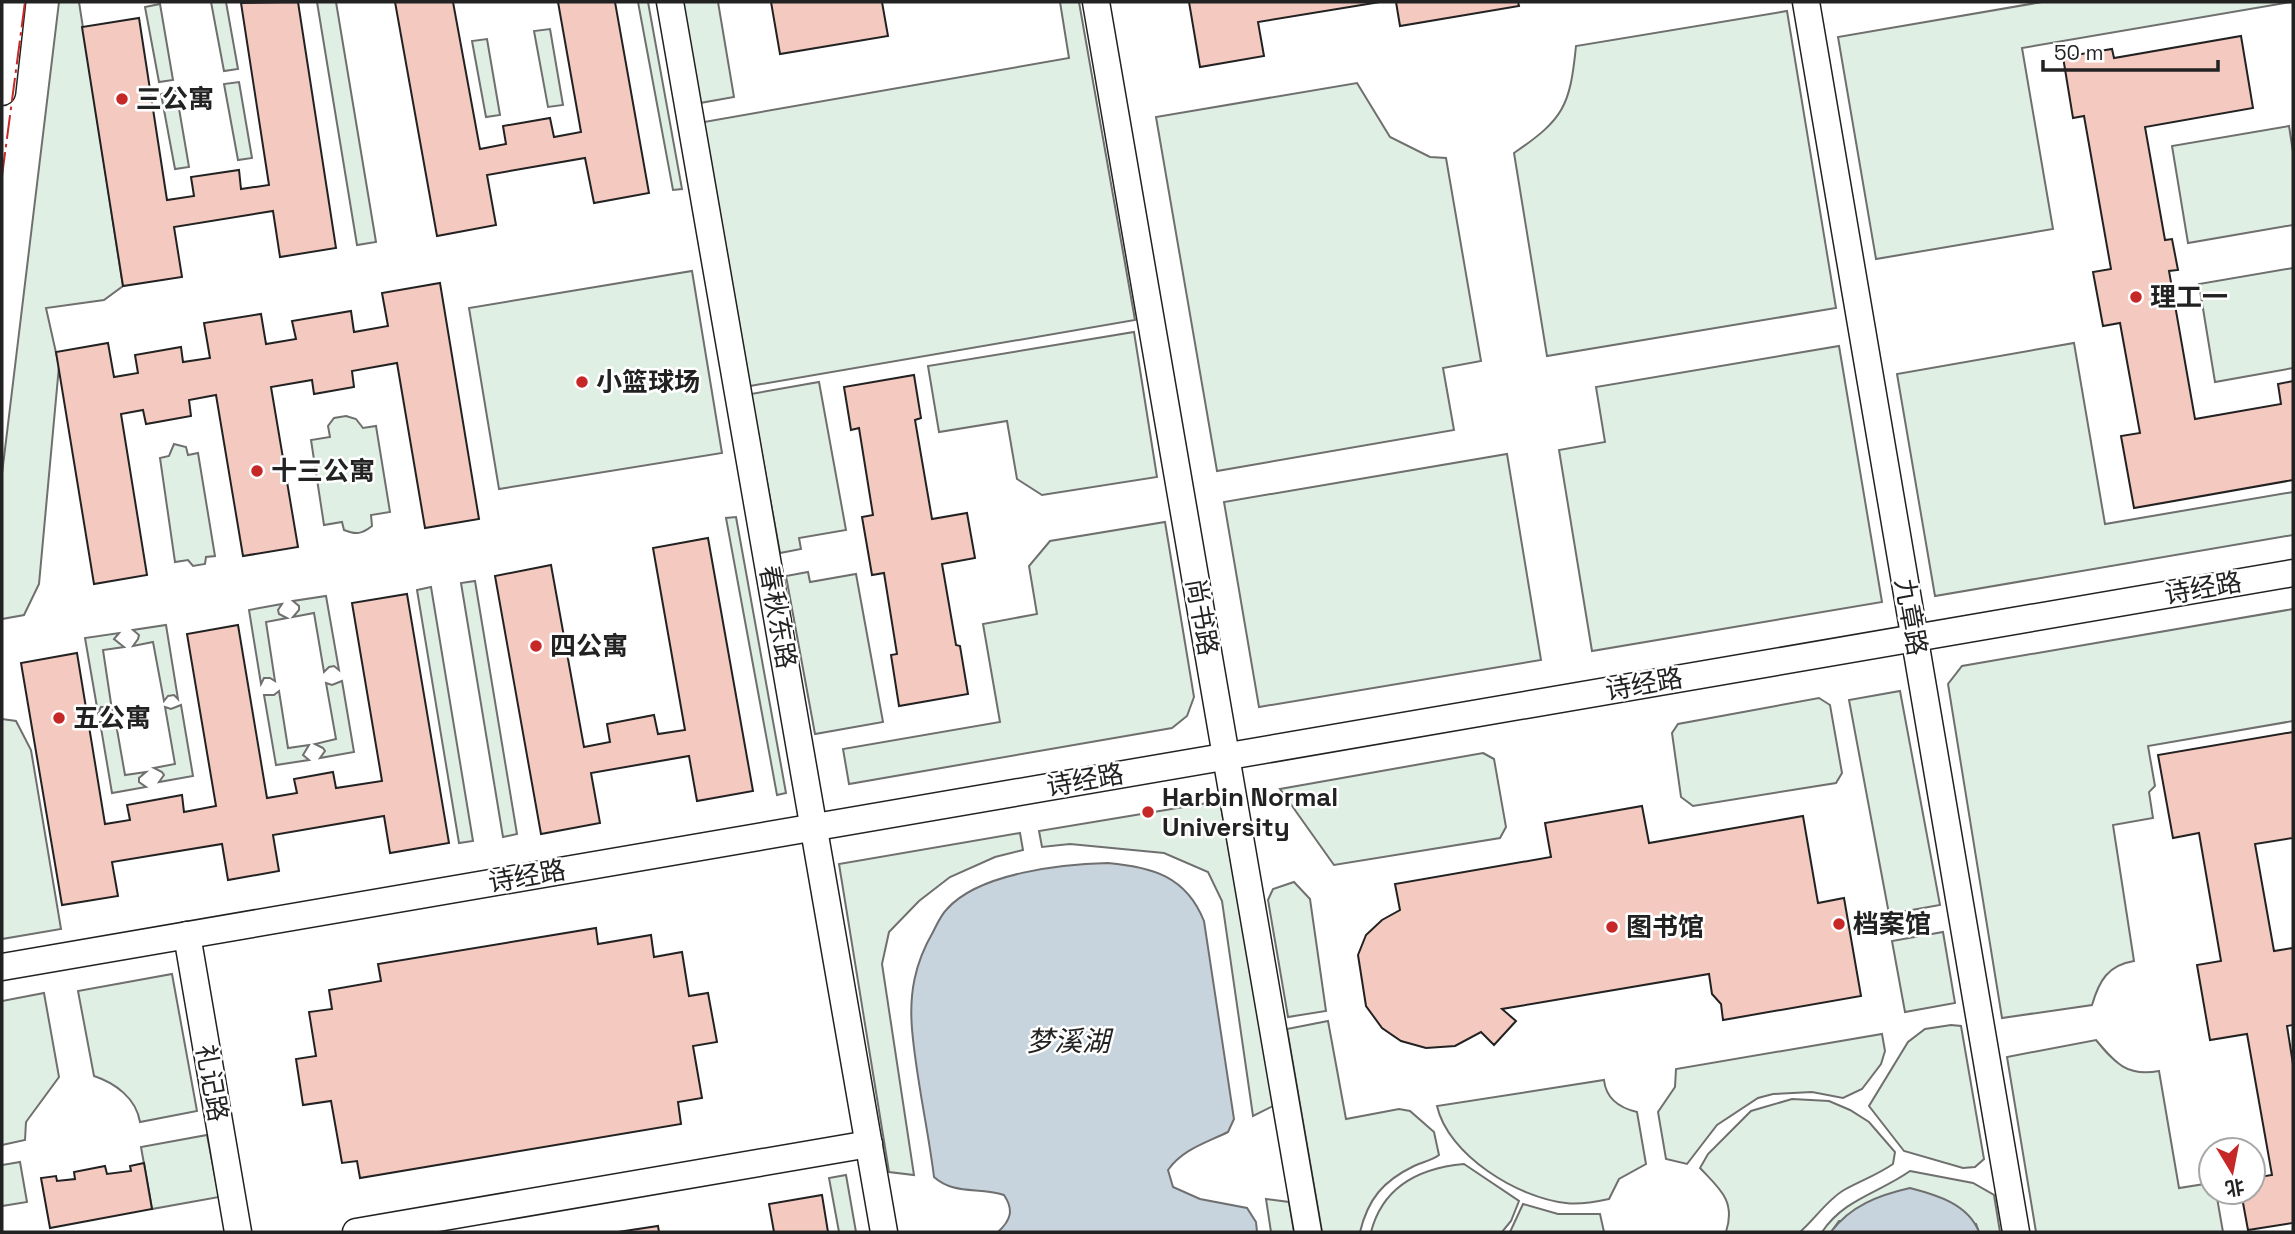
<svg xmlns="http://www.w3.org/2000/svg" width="2295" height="1234" viewBox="0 0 2295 1234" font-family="'Space Grotesk','Noto Sans SC',sans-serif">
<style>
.green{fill:#e0efe3;stroke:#6f6f6f;stroke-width:2}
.water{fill:#c7d3dd;stroke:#6f6f6f;stroke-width:2}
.building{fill:#f3c9c0;stroke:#222;stroke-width:2}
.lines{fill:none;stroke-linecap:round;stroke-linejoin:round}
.minor-casing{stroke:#222;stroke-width:29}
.minor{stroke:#fff;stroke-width:26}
.power{stroke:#c62828;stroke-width:2;stroke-dasharray:24 5 3.5 5;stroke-linecap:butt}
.poi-dot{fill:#c62828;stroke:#fff;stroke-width:2.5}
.labels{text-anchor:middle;stroke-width:5;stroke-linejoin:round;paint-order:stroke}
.poi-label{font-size:26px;font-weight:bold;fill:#222;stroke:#fff;text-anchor:start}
.street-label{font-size:26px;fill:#222;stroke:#fff}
.water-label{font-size:28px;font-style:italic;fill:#222;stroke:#fff}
</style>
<rect width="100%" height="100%" fill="#fff"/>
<!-- green -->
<g class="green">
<path d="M59,2H79L123,286L104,300L46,308L59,366L39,584L24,615L2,619V474Z"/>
<path d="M211,2H226L238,69L224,71Z"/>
<path d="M317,2H336L376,242L357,245Z"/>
<path d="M638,2H648L682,189L673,190Z"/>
<path d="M683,2H718L734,97L700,103Z"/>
<path d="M1060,2H1079L1135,320L750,386L704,122L1069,58Z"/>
<path d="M2042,2H2291L2022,48L2053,229L1876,259L1838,37Z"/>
<path d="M160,4L173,80L159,82L145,7Z"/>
<path d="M1787,11L1836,308L1547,356L1514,153C1564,119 1570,106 1576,46Z"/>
<path d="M550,29L563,105L548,107L534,31Z"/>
<path d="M487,39L500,115L486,117L472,41Z"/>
<path d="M239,82L252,158L238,160L224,84Z"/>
<path d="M1357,83L1390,137L1430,157L1446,158L1481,361L1443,368L1454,430L1217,471L1156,117Z"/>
<path d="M176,91L189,167L175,169L161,94Z"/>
<path d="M2289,126L2293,152V225L2188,243L2172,146Z"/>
<path d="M2293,268V368L2215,382L2199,284Z"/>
<path d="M692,271L722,453L499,489L469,308Z"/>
<path d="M1134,332L1157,477L1042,495L1017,479L1007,421L939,432L928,366Z"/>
<path d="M2074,343L2105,524L2293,492V535L1935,596L1897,374Z"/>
<path d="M1839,346L1882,602L1592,651L1559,450L1605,442L1596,387Z"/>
<path d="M819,382L846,530L799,538L801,549L780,553L751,394Z"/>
<path d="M346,416L356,419L363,428L376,426L390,512L371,515L372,526C362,534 356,535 344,530L342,522L324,525L311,440L330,437L328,426L334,418Z"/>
<path d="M174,444L186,447L188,455L198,453L215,556L206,557L205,564L193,566L188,560L175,562L160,458L169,456Z"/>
<path d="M1507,454L1541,660L1259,707L1224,502Z"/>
<path d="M736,517L786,793L777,795L726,518Z"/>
<path d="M1165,522L1194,697L1187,716L1172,728L849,784L843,749L1000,722L983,624L1037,614L1029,566L1050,541Z"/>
<path d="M808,572L810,582L856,574L883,722L815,734L786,576Z"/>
<path d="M475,581L517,834L503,837L461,583Z"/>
<path d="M431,587L473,841L459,843L417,590Z"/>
<path d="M326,596L339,670L334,666L329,667L324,672L314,613L293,617L299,610V606L293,601Z"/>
<path d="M282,604L278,610L279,614L287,618L266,622L275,681L270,678H264L261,684L249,610Z"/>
<path d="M2293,609V721L2148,746L2155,786L2149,792L2153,818L2113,825L2134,961C2108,965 2099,981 2092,1005L2002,1018L1948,684L1962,666Z"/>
<path d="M166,625L178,699L174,695L168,696L164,701L153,642L133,646L138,639L139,635L133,630Z"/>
<path d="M119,633L114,639L124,647L103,650L112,710L106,707H101L98,713L85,638Z"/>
<path d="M342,681L354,752L320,758L325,751L323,748L315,744L336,739L326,683L332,685Z"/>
<path d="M279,691L288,748L309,745L303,755L309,760L276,765L264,695H274Z"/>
<path d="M1900,691L1940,905L1889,914L1849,700Z"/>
<path d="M1819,698L1830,705L1842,773L1836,783L1693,806L1681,797L1672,733L1678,724Z"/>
<path d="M181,705L193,776L159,782L164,775L162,772L154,768L175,764L165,707L171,709Z"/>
<path d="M115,718L125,775L146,772L139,778V782L146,787L112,793L100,722H110Z"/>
<path d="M2,719L16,721L31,750L61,929L2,939Z"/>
<path d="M1483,753L1494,759L1506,827L1500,838L1334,865L1280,789Z"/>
<path d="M1220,801L1275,1105L1253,1116L1222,901L1208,872L1164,853L1070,844L1042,847L1039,831Z"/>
<path d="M1020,833L1023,850L995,857L950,877L919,901L889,932L882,964L914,1175L889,1172L839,864Z"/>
<path d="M1294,882L1310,899L1326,1011L1288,1017L1268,900L1273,889Z"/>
<path d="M1943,932L1955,1003L1905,1012L1892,941Z"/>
<path d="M172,974L197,1111L140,1122C136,1098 115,1083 94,1076L78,991Z"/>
<path d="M44,993L59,1077L26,1122L25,1140L2,1145V1001Z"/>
<path d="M1328,1021L1346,1119L1399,1109L1410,1111L1434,1132L1439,1155C1431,1161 1422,1162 1414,1166C1383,1181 1368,1199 1360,1232H1322L1287,1029Z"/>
<path d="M1951,1025L1961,1026L1984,1159L1975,1167L1963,1168L1904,1151L1869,1106L1908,1042L1925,1029Z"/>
<path d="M1882,1034L1885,1051L1881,1064L1862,1089L1843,1098L1812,1092L1773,1094L1758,1098L1717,1125L1687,1164L1666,1159L1658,1112L1675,1087L1676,1069Z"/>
<path d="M2096,1040C2115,1063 2127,1077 2159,1071L2179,1188L2211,1183V1192H2216L2223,1232H2036L2007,1057Z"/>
<path d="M1604,1080C1606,1099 1620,1108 1637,1112L1646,1164L1619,1179L1609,1199C1595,1202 1580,1205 1566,1203C1518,1198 1448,1155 1437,1106Z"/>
<path d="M1792,1099L1829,1101L1850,1110L1869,1122L1895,1152L1893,1164C1877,1175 1860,1181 1844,1190C1827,1200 1815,1219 1800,1232H1726C1736,1201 1720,1189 1700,1168L1708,1154L1751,1111Z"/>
<path d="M207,1135L219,1197L152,1209L141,1147Z"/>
<path d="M20,1162L27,1202L2,1206V1165Z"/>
<path d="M1464,1164L1519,1201L1511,1221L1502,1232H1371C1383,1186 1420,1168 1464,1164Z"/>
<path d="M1910,1171L1973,1183L1994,1195L2000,1232H1979L1976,1224L1839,1221L1831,1232H1822C1844,1199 1879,1193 1910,1171Z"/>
<path d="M846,1175L856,1232H839L829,1178Z"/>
<path d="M1266,1199L1289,1202L1294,1232H1271Z"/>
<path d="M1523,1204L1558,1214H1600L1604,1232H1510Z"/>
</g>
<!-- water -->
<g class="water">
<path d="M1108,863C1152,867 1186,876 1204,921L1234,1119L1228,1132C1206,1143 1183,1149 1168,1170L1173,1187L1200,1199L1247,1208L1256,1222L1257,1232H998C1011,1220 1014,1210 1004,1195C978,1187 954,1195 934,1177C928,1128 916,1078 912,1029C909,993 915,963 933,932C937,924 941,915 947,909C979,873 1062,864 1108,863Z"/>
<path d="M1910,1188C1937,1195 1968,1204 1979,1232H1831C1850,1206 1879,1195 1910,1188Z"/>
</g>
<!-- building -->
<g class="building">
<path d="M298,2L336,248L280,257L273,211L174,227L182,277L123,286L82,27L139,18L167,200L194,196L191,177L239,170L241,189L269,185L241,3Z"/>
<path d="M395,2H453L480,149L506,144L503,126L550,118L554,137L581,132L558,2H615L649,193L594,203L585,158L487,175L496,225L437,236Z"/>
<path d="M771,2H882L888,36L780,54Z"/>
<path d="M1189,2H1380L1258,22L1264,56L1200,67Z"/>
<path d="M1396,2H1518L1519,6L1400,26Z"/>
<path d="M2241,36L2253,108L2145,127L2165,240L2172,239L2178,270L2169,271L2195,419L2281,404L2278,384L2293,381V480L2134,508L2121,436L2140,433L2120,323L2103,326L2093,272L2111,269L2084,116L2073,118L2063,57L2112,49L2114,58Z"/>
<path d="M440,283L479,519L425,528L397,363L352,371L354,387L314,394L312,380L271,387L298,547L243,556L216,395L189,400L191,416L146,424L143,410L121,414L147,575L94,584L56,352L108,343L114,377L138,373L135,355L181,347L183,362L210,358L204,323L261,314L266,344L296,339L292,321L351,311L354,332L388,326L382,293Z"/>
<path d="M914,375L921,418L915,420L932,519L967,513L975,558L942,564L956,645L960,646L968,694L899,706L891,655L897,654L884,573L872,575L862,517L873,515L859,428L851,430L844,387Z"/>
<path d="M708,538L753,791L697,801L689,756L591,773L600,823L541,834L495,576L551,565L584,747L610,742L607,724L654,715L658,734L685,730L653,548Z"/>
<path d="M407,594L449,843L390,853L384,816L273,835L279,871L228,880L222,844L112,862L118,896L62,905L21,663L77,653L105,824L130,820L127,805L182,795L184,812L216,806L187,634L238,625L267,798L297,793L294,779L333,772L336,788L382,781L352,603Z"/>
<path d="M2293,732V838L2255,844L2274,951L2293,948V1025L2287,1026L2293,1064V1223L2248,1230L2241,1192H2253V1178L2272,1175L2247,1034L2210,1040L2197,965L2221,961L2199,833L2173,838L2158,755Z"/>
<path d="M1642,806L1649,843L1803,816L1818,903L1844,898L1861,996L1723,1020L1721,1004L1712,994L1709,974L1502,1009L1516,1021L1494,1045L1481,1032L1455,1046L1426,1048L1401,1041L1382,1028L1366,1006L1358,955L1366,935L1382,920L1400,910L1395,884L1551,857L1545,823Z"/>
<path d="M596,928L598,944L651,935L654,957L682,952L689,996L708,993L717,1042L693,1046L702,1098L678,1102L681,1124L360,1178L357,1161L342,1163L331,1101L303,1105L296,1059L316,1056L309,1012L332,1009L329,990L381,981L378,964Z"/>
<path d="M144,1163L152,1209L50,1228L41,1178L56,1176L57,1181L75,1179L74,1172L105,1166L107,1174L131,1171L130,1166Z"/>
<path d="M822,1195L828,1232H774L769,1204Z"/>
<path d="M658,1226L659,1232H618Z"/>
</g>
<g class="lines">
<!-- minor casing -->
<g class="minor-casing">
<g id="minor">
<path d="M670,2L884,1232"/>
<path d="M1096,2L1308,1232"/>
<path d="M1806,2L2016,1232"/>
<path d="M2,92L12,2"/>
<path d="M187,935L238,1232"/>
<path d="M2,967L2293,573"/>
<path d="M356,1232L869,1144"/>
</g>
</g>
<!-- minor -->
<use href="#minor" class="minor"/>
<!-- power -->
<path class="power" d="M2,176L25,2"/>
</g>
<!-- markers -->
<g class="poi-dot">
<circle cx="122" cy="99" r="7"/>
<circle cx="2136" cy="297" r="7"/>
<circle cx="582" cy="382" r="7"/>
<circle cx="257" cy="471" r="7"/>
<circle cx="536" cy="646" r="7"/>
<circle cx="59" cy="718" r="7"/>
<circle cx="1148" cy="812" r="7"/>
<circle cx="1839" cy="924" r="7"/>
<circle cx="1612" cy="927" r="7"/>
</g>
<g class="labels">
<!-- poi labels -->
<g class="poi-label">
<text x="136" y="108">三公寓</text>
<text x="2150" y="306">理工一</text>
<text x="596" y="391">小篮球场</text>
<text x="271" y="480">十三公寓</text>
<text x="550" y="655">四公寓</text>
<text x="73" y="727">五公寓</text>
<text x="1162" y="806">Harbin Normal<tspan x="1162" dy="30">University</tspan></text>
<text x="1853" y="933">档案馆</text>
<text x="1626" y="936">图书馆</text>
</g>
<!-- street labels -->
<g class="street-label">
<text transform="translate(2203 588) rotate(-10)" y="9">诗经路</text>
<text transform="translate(778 617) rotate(80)" y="9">春秋东路</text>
<text transform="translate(1202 617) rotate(80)" y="9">尚书路</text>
<text transform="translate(1911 617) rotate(80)" y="9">九章路</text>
<text transform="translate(1644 684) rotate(-10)" y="9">诗经路</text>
<text transform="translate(1085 780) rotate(-10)" y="9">诗经路</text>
<text transform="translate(527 876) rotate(-10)" y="9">诗经路</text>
<text transform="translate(212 1083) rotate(80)" y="9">礼记路</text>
</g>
<!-- water labels -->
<g class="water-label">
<text x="1068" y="1051">梦溪湖</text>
</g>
</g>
<!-- border -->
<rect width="2295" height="1234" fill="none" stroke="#222222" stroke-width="7"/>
<!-- north arrow -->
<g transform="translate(2232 1171) rotate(170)"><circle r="33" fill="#ffffff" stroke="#a7a7a7" stroke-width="2"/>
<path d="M0-5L12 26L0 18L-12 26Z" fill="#c62828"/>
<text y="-10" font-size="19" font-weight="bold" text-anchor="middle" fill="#222222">北</text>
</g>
<!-- scale -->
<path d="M2043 60v10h175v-10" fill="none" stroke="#222222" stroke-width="3.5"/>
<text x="2054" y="60" font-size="21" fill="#222222" stroke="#ffffff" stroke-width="5" paint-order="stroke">50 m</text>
</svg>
